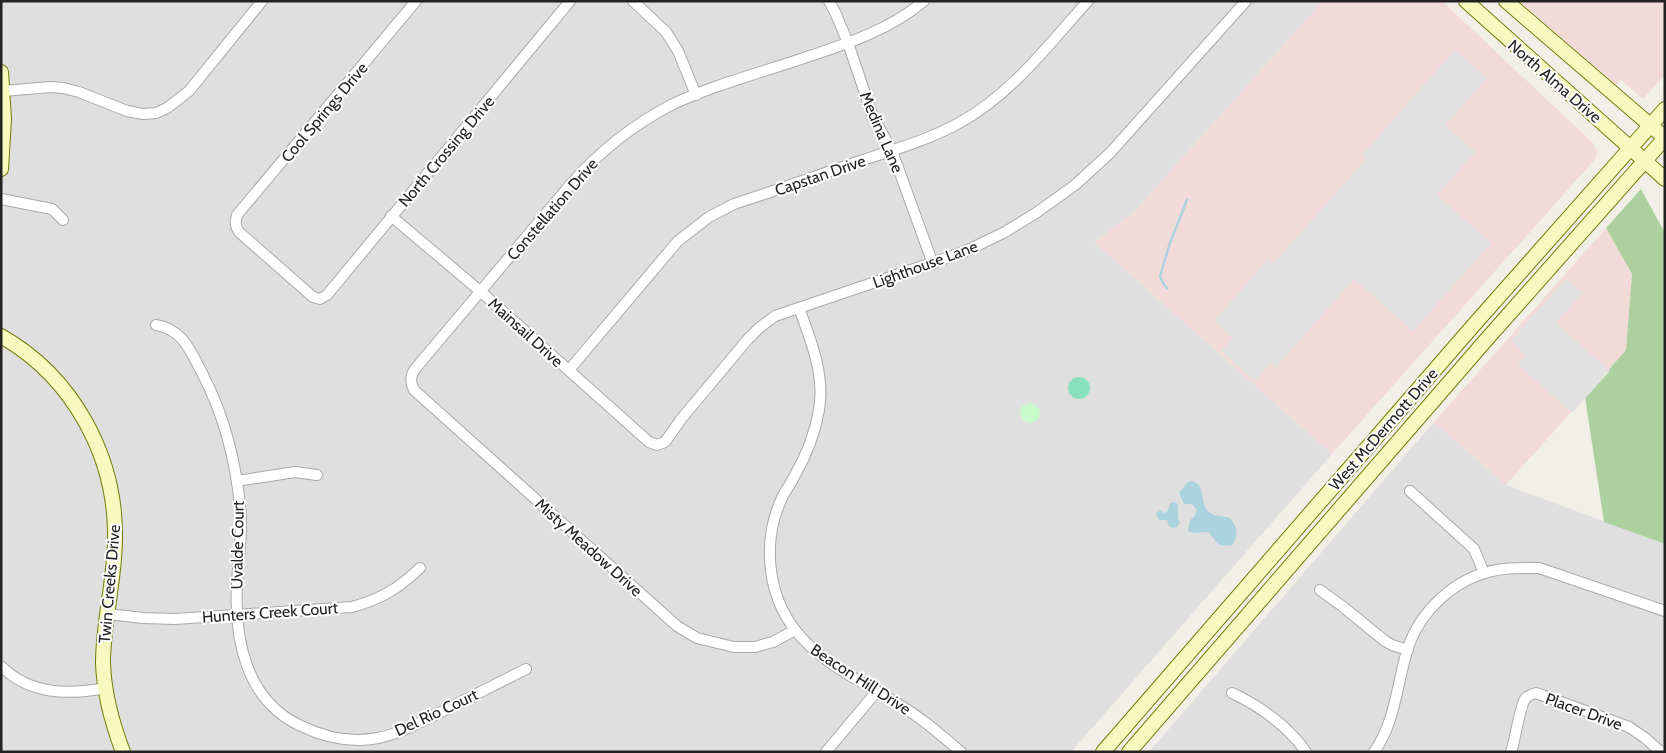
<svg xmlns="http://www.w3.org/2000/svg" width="1666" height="753" viewBox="0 0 1666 753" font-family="Cabin,sans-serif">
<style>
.residential{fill:#e0dfdf}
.commercial{fill:#f2dad9}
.forest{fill:#add19e}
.park{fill:#c8facc}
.pitch{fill:#88e0be}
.parking{fill:#e2e2e2}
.water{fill:#aad3df}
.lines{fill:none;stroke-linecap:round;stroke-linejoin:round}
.stream{stroke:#aad3df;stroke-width:2.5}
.street-casing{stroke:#a9a9a9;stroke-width:12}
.secondary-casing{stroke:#707d05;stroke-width:16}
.street{stroke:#fff;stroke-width:10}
.secondary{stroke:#f7fabf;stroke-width:14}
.labels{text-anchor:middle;stroke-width:4;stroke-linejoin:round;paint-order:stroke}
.street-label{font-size:16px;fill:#222;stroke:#fff}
</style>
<rect width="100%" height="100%" fill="#f2efe9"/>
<!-- residential -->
<g class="residential">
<path d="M1,1H1323L1133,213L1094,242L1332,454L1071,752H1Z"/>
<path d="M1434,422L1506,485L1665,544V752H1149Z"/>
</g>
<!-- commercial -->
<g class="commercial">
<path d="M1323,1H1442L1593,143L1597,151L1596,158L1332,454L1094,242L1133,213Z"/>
<path d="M1519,1H1665V75L1643,99L1621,80L1616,85Z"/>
<path d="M1606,228L1632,274L1626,350L1506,485L1434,422Z"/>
</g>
<!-- forest -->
<path class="forest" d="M1641,189L1665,233V544L1604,522L1585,397L1626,350L1632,274L1606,228Z"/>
<!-- park -->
<circle class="park" cx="1030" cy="413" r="10"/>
<!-- pitch -->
<circle class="pitch" cx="1079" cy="388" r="11"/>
<!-- parking -->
<g class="parking">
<path d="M1455,50L1487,78L1445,125L1475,152L1437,195L1491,243L1413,331L1354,279L1276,367L1271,363L1255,381L1221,351L1233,338L1214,321L1268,259L1274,263L1366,159L1362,155Z"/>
<path d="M1566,279L1582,293L1556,323L1610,371L1572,413L1518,365L1526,355L1511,341Z"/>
</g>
<!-- water -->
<g class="water">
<path d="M1191,481C1209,485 1197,504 1210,513C1216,517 1224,516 1230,518C1237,527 1240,536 1231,546L1219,545L1208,532L1193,533L1188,531L1190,520L1195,516L1197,510L1192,504H1184L1179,493L1188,482Z"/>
<path d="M1175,502L1178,505V518L1180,522L1177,527L1173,528L1169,526L1167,520H1159L1156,514L1160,510L1164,513L1167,512L1170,503Z"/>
</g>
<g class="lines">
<!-- stream -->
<path class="stream" d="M1167,288L1163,283L1160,276L1170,243L1187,200"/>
<!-- street casing -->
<g class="street-casing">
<g id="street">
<path d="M416,1L237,215C235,222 235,226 239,232L313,297L320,299L327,295L570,1"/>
<path d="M633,1L666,32L678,51L696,95"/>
<path d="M829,1L835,12L848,43L873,117L892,151L933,264"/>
<path d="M3,91L51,87L63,88L79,92L127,111L143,114L156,113L167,108L189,91L262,1"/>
<path d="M1,199L52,209L63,220"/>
<path d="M391,216L480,291L649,442L657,445L665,442L682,418L748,339L759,328L775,316L964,252L1005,232L1036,213L1075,185L1110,153L1246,1"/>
<path d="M799,308C811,341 825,374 819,410C815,434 806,456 794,477C790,485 784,492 781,500C761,545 768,602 802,638C827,666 863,682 895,702C919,716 940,734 961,752"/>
<path d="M156,325C183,329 191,352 203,375C226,419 237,467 241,516C242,539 238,561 237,584C234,639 246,701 301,726C326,738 352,743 378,738C402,733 423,721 445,710C472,696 499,683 526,669"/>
<path d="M569,370L678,241L709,217L734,204C777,190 820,175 863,160C896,149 928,140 959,123C1011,95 1049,44 1088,1"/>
<path d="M237,481L295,472L317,475"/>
<path d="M1410,491L1474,549L1484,573"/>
<path d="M1320,590L1342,606L1385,641L1392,645L1408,650"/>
<path d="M108,614L143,618L175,619L352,607C381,599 398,589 420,568"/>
<path d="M795,630L773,642L755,647H734L697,638L677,626L414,390C410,382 410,376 415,369L570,185C598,153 633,125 671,105C713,85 760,73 804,58C846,44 890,30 924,1"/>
<path d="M1,666C30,695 68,695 105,688"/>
<path d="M1232,693C1260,706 1289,727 1306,752"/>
<path d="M826,752L877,691"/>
<path d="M1374,752C1395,723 1397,684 1407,651C1419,611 1456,577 1497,570C1511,567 1525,568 1539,568L1665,611"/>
<path d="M1511,752C1515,741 1520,706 1525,699C1528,695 1532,694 1536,693L1629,727L1645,738L1661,752"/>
</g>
</g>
<!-- secondary casing -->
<g class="secondary-casing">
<g id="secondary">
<path d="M1466,1L1665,179"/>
<path d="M1506,1L1665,138"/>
<path d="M1,72L4,119L1,169"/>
<path d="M1,336C73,377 116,456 115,538C115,580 103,621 103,663C104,694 112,723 123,752"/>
<path d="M1103,752L1472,327L1665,109"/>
<path d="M1129,752L1486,340L1665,138"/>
</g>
</g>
<!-- street -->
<use href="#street" class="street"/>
<!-- secondary -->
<use href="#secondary" class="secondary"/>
</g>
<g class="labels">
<!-- street labels -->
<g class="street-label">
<text transform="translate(1555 81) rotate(41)" y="6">North Alma Drive</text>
<text transform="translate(324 112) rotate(-50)" y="6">Cool Springs Drive</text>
<text transform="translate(882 132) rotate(67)" y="6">Medina Lane</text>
<text transform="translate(446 151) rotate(-50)" y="6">North Crossing Drive</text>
<text transform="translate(820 175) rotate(-19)" y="6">Capstan Drive</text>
<text transform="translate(552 209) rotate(-49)" y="6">Constellation Drive</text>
<text transform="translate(925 264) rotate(-20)" y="6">Lighthouse Lane</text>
<text transform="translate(526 332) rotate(42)" y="6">Mainsail Drive</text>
<text transform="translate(1383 429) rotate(-49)" y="6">West McDermott Drive</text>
<text transform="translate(237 545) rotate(-89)" y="6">Uvalde Court</text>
<text transform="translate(589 547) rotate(42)" y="6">Misty Meadow Drive</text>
<text transform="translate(109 584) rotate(-85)" y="6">Twin Creeks Drive</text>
<text transform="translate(270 612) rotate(-4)" y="6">Hunters Creek Court</text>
<text transform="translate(861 679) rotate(33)" y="6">Beacon Hill Drive</text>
<text transform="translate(1584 711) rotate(20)" y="6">Placer Drive</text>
<text transform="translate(436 712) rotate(-25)" y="6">Del Rio Court</text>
</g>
</g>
<!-- border -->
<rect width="1666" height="753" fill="none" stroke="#222222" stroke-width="5"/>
</svg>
